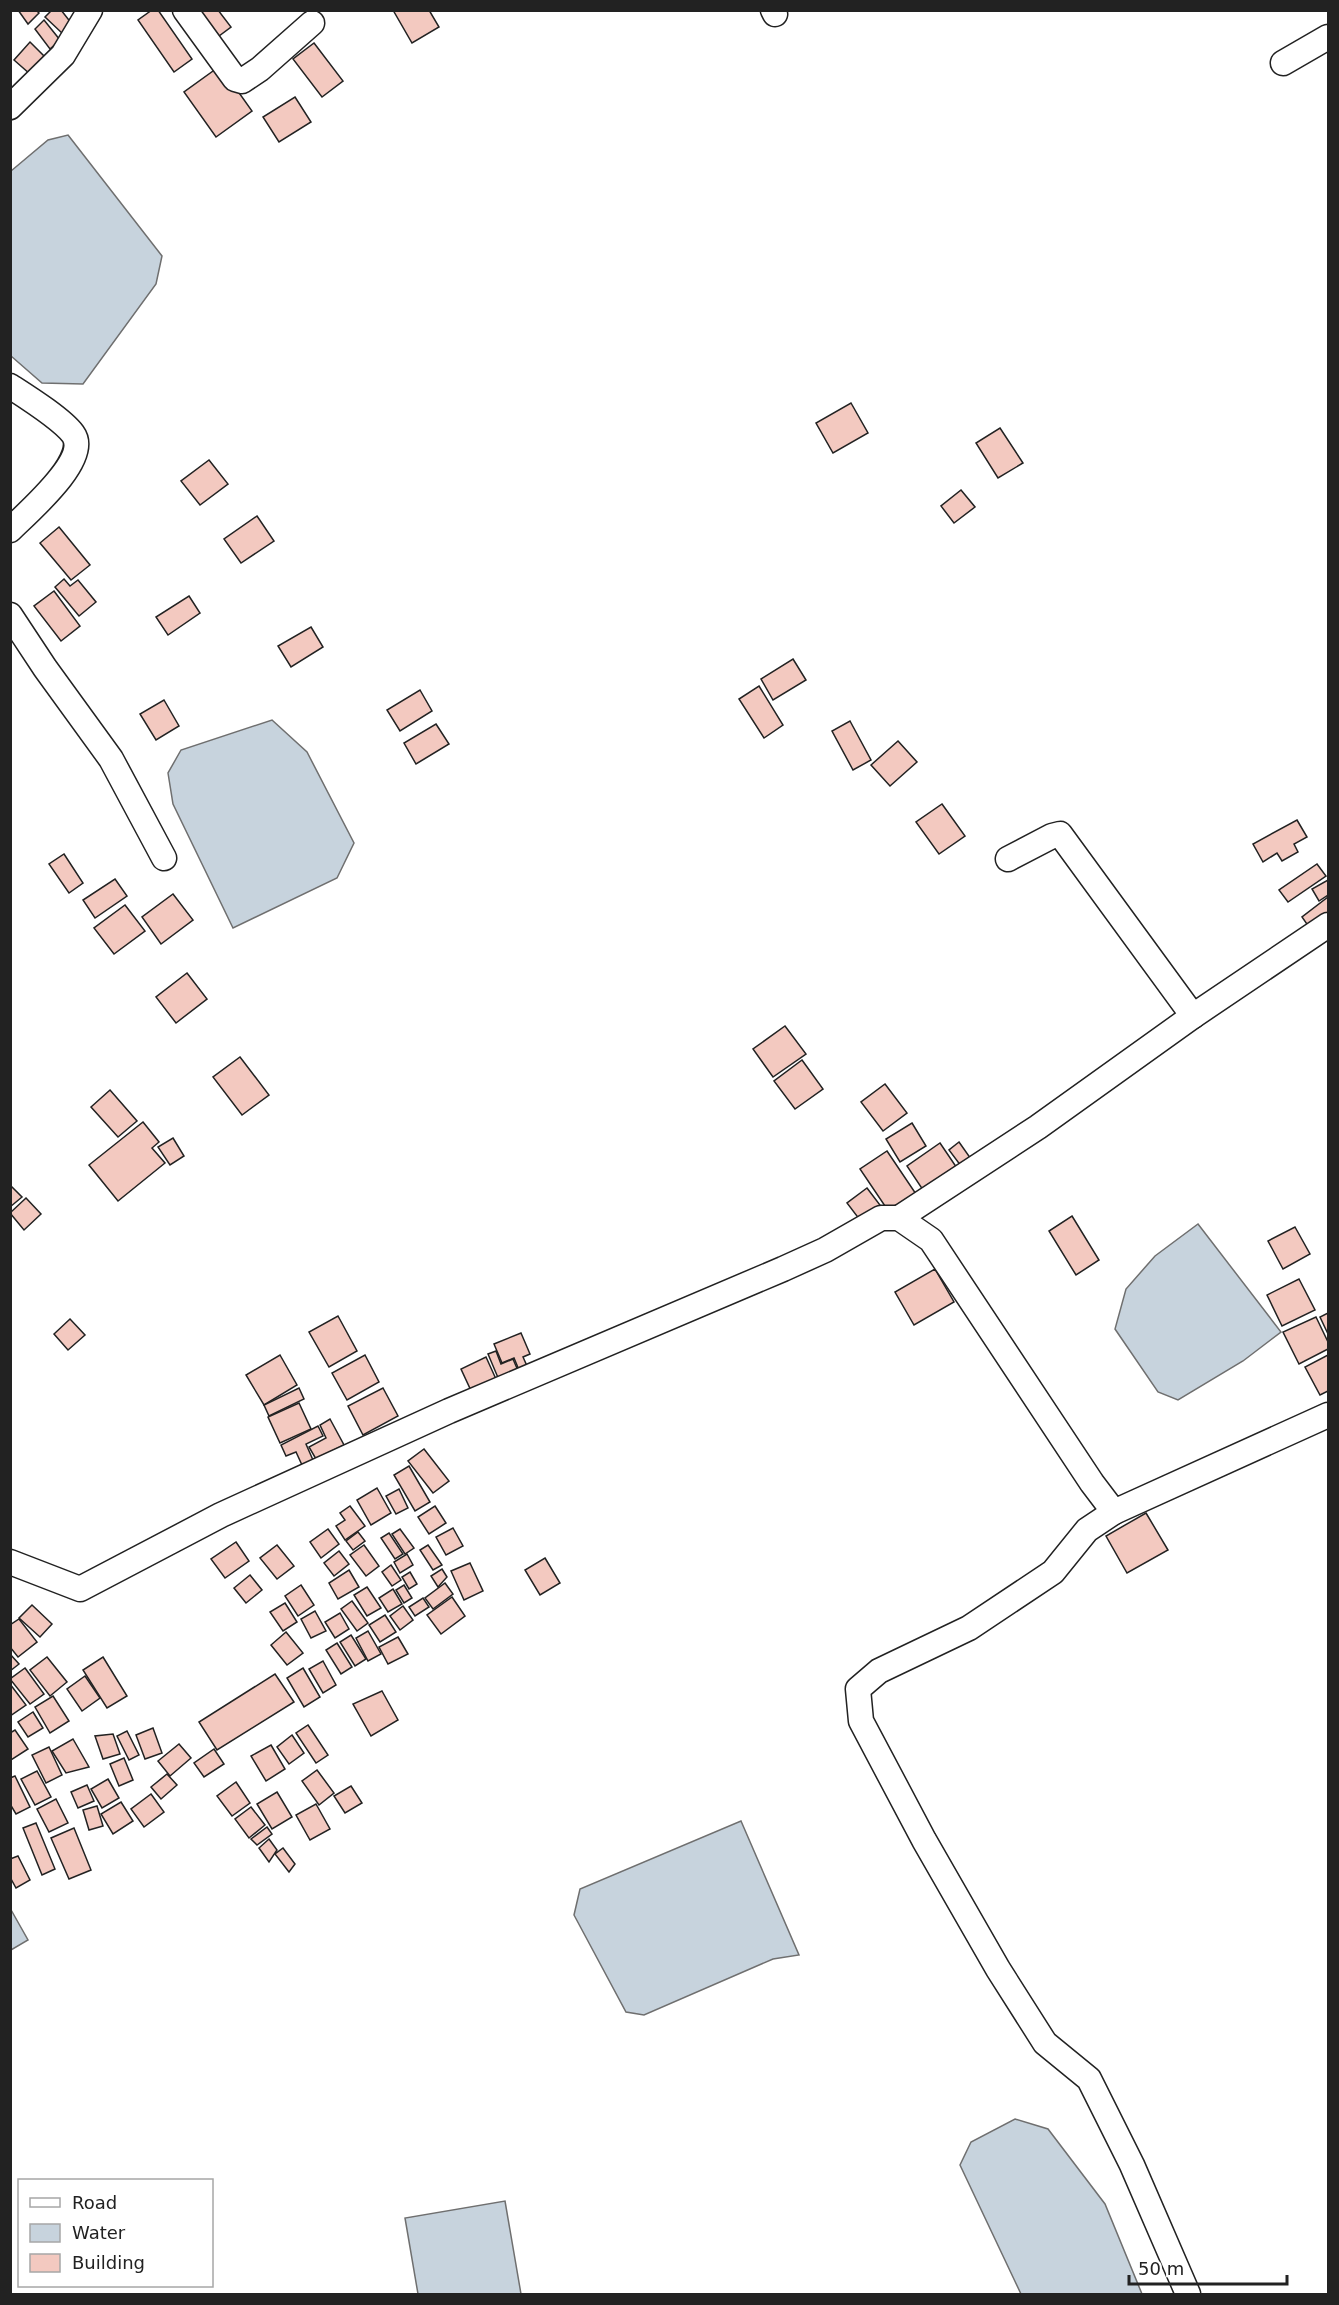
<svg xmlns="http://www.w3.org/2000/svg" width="1339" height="2305" viewBox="0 0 1339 2305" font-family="'DejaVu Sans',sans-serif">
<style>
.water{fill:#c7d3dd;stroke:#6f6f6f;stroke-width:1.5}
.building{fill:#f3c9c0;stroke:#222;stroke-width:1.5}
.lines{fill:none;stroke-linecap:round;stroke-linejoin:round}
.minor-casing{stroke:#222;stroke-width:27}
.minor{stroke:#fff;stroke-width:24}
</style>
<rect width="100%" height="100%" fill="#fff"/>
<!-- water -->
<g class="water">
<path d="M68,135L162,256L156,284L83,384L42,383L11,356V171L48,140Z"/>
<path d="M272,720L307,752L354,843L337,878L233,928L173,804L168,773L181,750Z"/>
<path d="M1198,1224L1281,1332L1243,1361L1178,1400L1158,1392L1115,1329L1126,1289L1155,1256Z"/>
<path d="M741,1821L799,1955L773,1959L644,2015L626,2012L574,1915L580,1889Z"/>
<path d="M10,1908L28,1940L11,1950H10Z"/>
<path d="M1015,2119L1048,2129L1105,2204L1142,2294H1021L960,2165L971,2142Z"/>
<path d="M505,2201L521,2294H418L405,2218Z"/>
</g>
<!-- building -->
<g class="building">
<path d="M18,10H36L39,13L28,24Z"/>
<path d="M52,10H61L72,24L63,34L45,17Z"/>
<path d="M152,10H158L192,59L174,72L138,20Z"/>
<path d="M198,10H218L231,27L219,36Z"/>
<path d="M393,10H429L439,27L412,43Z"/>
<path d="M44,20L60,40L50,49L35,29Z"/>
<path d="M30,42L47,59L30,74L14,60Z"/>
<path d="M314,43L343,81L322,97L293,59Z"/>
<path d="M220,66L252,111L216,137L184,92Z"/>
<path d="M295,97L311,122L279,142L263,117Z"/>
<path d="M851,403L868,433L833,453L816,423Z"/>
<path d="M1000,428L1023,463L998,478L976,443Z"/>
<path d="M209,460L228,484L200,505L181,481Z"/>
<path d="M961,490L975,507L954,523L941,506Z"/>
<path d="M257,516L274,541L241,563L224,539Z"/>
<path d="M59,527L90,565L71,580L40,543Z"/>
<path d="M64,579L70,586L78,580L96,602L79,616L55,587Z"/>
<path d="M54,591L80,626L61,641L34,606Z"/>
<path d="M189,596L200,613L168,635L156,617Z"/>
<path d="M311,627L323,647L291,667L278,646Z"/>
<path d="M793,659L806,680L773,700L761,679Z"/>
<path d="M759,686L783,725L764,738L739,699Z"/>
<path d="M420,690L432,711L400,731L387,710Z"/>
<path d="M164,700L179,726L156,740L140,714Z"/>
<path d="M850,721L871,760L853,770L832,731Z"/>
<path d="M436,724L449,744L416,764L404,743Z"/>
<path d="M898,741L917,762L890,786L871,765Z"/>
<path d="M942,804L965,836L939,854L916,822Z"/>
<path d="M1297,820L1307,837L1294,844L1298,852L1282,861L1277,853L1263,862L1253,844Z"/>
<path d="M64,854L83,883L69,893L49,864Z"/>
<path d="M1317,864L1326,876L1288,902L1279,890Z"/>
<path d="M115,879L127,896L95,918L83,900Z"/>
<path d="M1328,880V895L1319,901L1312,889Z"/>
<path d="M173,894L193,920L161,944L142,917Z"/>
<path d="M1328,897V917L1311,930L1302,917Z"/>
<path d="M125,905L145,931L114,954L94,928Z"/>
<path d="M187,973L207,999L176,1023L156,997Z"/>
<path d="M785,1026L806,1054L773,1077L753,1049Z"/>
<path d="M240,1057L269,1095L242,1115L213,1077Z"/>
<path d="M802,1060L823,1089L795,1109L774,1081Z"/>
<path d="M885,1084L907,1113L883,1131L861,1102Z"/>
<path d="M110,1090L137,1121L118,1137L91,1107Z"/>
<path d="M143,1122L159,1142L152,1148L165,1163L118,1201L89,1165Z"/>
<path d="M912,1123L926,1146L900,1162L886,1139Z"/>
<path d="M173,1138L184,1156L170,1165L158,1147Z"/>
<path d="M959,1142L971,1159L961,1166L949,1150Z"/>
<path d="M940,1143L959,1171L925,1193L907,1166Z"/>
<path d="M887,1151L916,1194L889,1212L860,1169Z"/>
<path d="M10,1185L22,1197L10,1207Z"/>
<path d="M867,1188L883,1209L863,1224L847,1203Z"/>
<path d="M26,1198L41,1214L24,1230L10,1213Z"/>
<path d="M1072,1216L1099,1260L1076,1275L1049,1231Z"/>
<path d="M1295,1227L1310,1254L1283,1269L1268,1241Z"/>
<path d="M935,1269L954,1302L914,1325L895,1292Z"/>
<path d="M1299,1279L1315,1310L1282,1326L1267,1295Z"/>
<path d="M1328,1313V1334L1320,1317Z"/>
<path d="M338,1316L357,1351L329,1367L309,1332Z"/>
<path d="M1316,1317L1328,1342V1349L1299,1364L1283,1332Z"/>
<path d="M70,1319L85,1335L68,1350L54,1334Z"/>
<path d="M521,1333L530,1354L523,1357L527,1366L519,1370L514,1358L502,1363L494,1344Z"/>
<path d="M496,1351L501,1364L513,1359L519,1373L507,1399L488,1354Z"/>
<path d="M280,1355L297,1385L264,1405L246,1375Z"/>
<path d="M365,1355L379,1382L347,1400L332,1373Z"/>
<path d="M1328,1355V1391L1320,1395L1305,1367Z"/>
<path d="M486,1357L505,1399L480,1410L461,1369Z"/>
<path d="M299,1388L304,1399L269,1416L264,1405Z"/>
<path d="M383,1388L398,1416L363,1435L348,1406Z"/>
<path d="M299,1403L311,1429L280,1443L268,1417Z"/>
<path d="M330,1419L344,1445L316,1459L309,1447L326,1438L320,1425Z"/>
<path d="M318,1426L323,1436L306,1444L313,1460L302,1465L296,1452L286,1456L281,1445Z"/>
<path d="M424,1449L449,1481L433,1493L408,1461Z"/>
<path d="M409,1466L430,1502L415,1511L394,1475Z"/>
<path d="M377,1488L391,1513L371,1525L357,1500Z"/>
<path d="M399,1489L408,1508L396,1514L386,1496Z"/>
<path d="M350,1506L365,1526L345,1540L336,1526L345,1520L340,1513Z"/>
<path d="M435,1506L446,1523L429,1534L418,1517Z"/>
<path d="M1146,1513L1168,1550L1127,1573L1106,1536Z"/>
<path d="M453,1528L463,1546L446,1555L436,1537Z"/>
<path d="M328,1529L339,1544L321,1558L310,1542Z"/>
<path d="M400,1529L414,1548L405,1554L392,1534Z"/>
<path d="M358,1532L365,1541L353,1550L346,1541Z"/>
<path d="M389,1533L403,1554L395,1559L381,1538Z"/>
<path d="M236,1542L249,1561L225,1578L211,1559Z"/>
<path d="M277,1545L294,1566L277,1579L260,1558Z"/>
<path d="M364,1545L379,1566L366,1576L350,1555Z"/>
<path d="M428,1545L442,1565L433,1570L420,1550Z"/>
<path d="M339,1551L349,1564L334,1576L324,1563Z"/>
<path d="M407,1554L413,1565L400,1573L394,1562Z"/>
<path d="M545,1558L560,1583L540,1595L525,1570Z"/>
<path d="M470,1563L483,1591L464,1600L451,1571Z"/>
<path d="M391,1565L401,1580L392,1586L382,1572Z"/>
<path d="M442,1569L447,1577L438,1587L431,1576Z"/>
<path d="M349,1570L359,1587L338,1599L329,1583Z"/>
<path d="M410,1572L417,1584L409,1589L402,1577Z"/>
<path d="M250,1575L262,1590L246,1603L234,1588Z"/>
<path d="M445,1583L453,1594L433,1609L425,1598Z"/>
<path d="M301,1585L314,1605L298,1616L285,1596Z"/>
<path d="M404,1585L412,1598L404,1603L396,1590Z"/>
<path d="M367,1587L381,1608L367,1616L354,1595Z"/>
<path d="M393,1589L402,1604L388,1612L379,1598Z"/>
<path d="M452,1597L465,1616L441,1634L427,1615Z"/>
<path d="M423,1598L429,1607L415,1616L409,1607Z"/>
<path d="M352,1601L368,1623L357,1631L341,1609Z"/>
<path d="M285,1603L297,1622L283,1631L270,1612Z"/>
<path d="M32,1605L52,1624L40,1637L19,1618Z"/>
<path d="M403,1606L413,1620L400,1630L390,1616Z"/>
<path d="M315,1611L326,1631L311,1638L301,1619Z"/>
<path d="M340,1613L349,1629L335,1638L325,1622Z"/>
<path d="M385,1615L396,1632L380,1642L369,1625Z"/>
<path d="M19,1619L37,1642L18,1657L10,1647V1625Z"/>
<path d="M368,1631L381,1654L368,1661L356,1638Z"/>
<path d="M286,1632L303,1653L287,1665L271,1645Z"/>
<path d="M351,1635L366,1659L355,1666L340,1642Z"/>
<path d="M398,1637L408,1654L388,1664L379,1647Z"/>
<path d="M337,1643L352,1667L341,1674L326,1650Z"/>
<path d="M10,1654L19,1664L10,1671Z"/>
<path d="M47,1657L67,1682L50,1696L30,1670Z"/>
<path d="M103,1657L127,1696L107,1708L83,1670Z"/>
<path d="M323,1661L336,1685L323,1693L309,1669Z"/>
<path d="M25,1668L44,1694L30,1704L10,1679Z"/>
<path d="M303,1668L320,1697L304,1707L287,1678Z"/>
<path d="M275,1674L294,1702L217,1750L199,1722Z"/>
<path d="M85,1676L100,1698L82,1711L67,1689Z"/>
<path d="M10,1684L26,1705L10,1716Z"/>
<path d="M382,1691L398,1720L371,1736L353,1704Z"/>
<path d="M53,1696L69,1721L50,1733L35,1707Z"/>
<path d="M33,1712L43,1728L28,1737L18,1722Z"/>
<path d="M308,1725L328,1755L316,1763L296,1733Z"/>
<path d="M153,1728L162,1753L145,1759L136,1735Z"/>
<path d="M15,1730L28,1749L11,1760L10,1733Z"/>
<path d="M127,1731L139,1755L129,1760L117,1736Z"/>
<path d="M113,1734L120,1754L103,1759L95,1736Z"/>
<path d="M292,1735L304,1753L289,1764L277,1747Z"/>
<path d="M73,1739L89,1767L66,1773L52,1751Z"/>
<path d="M179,1744L191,1758L170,1776L158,1761Z"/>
<path d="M271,1745L285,1769L266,1781L251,1756Z"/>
<path d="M49,1747L62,1775L46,1783L32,1755Z"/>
<path d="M214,1749L224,1764L204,1777L194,1763Z"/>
<path d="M124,1758L133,1780L119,1786L110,1764Z"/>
<path d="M317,1770L334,1793L319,1805L302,1781Z"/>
<path d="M37,1771L51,1797L35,1805L21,1779Z"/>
<path d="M167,1774L177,1785L161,1799L151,1787Z"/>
<path d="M15,1776L30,1807L16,1814L10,1804V1778Z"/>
<path d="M108,1779L119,1798L102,1808L91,1789Z"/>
<path d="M236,1782L250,1803L232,1816L217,1796Z"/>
<path d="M87,1785L94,1801L78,1808L71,1792Z"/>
<path d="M351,1786L362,1803L345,1813L334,1796Z"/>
<path d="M277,1792L292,1817L272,1829L257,1804Z"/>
<path d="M151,1794L164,1812L144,1827L131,1809Z"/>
<path d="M56,1799L68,1823L49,1832L37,1809Z"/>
<path d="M121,1802L133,1821L113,1834L101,1814Z"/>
<path d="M316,1804L330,1829L310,1840L296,1815Z"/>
<path d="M97,1806L103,1826L89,1830L83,1810Z"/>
<path d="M251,1807L265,1825L249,1838L235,1819Z"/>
<path d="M36,1823L55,1869L42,1875L23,1828Z"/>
<path d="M267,1827L272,1834L257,1845L251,1839Z"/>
<path d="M74,1828L91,1870L69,1879L51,1838Z"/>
<path d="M269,1839L277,1850L269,1862L259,1848Z"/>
<path d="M283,1848L295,1864L289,1872L275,1854Z"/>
<path d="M18,1856L30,1880L16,1888L10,1877V1859Z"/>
</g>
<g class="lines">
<!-- minor casing -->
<g class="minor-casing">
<g id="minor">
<path d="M185,10L235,79L242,81L260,69L312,23"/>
<path d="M773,10L775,14"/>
<path d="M1283,63L1328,37"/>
<path d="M10,107L63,55L90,10"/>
<path d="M10,386C27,397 62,419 73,434C91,459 27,513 10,530"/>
<path d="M10,615L45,668L111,759L164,858"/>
<path d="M1008,859L1052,836L1060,834L1193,1016"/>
<path d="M899,1218L1038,1127L1193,1016L1328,925"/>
<path d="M1114,1512L1087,1530L1053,1572L969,1628L879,1671L858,1689L861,1721L924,1840L998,1969L1045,2043L1089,2079L1132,2165L1188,2294"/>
<path d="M10,1562L80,1589L221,1515L449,1411L783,1269L825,1250L881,1218H899L931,1240L1092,1483L1114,1512L1328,1415"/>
</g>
</g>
<!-- minor -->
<use href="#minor" class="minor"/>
</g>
<!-- border -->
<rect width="1339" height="2305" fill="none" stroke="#222222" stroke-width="24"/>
<!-- legend -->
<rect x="18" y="2179" width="195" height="108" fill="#ffffff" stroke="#a7a7a7" stroke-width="1.5"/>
<rect x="30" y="2198" width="30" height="9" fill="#ffffff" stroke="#a7a7a7" stroke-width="1.5"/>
<text x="72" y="2209" font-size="18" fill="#222222">Road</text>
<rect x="30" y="2224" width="30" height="18" fill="#c7d3dd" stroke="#a7a7a7" stroke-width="1.5"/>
<text x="72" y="2239" font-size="18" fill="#222222">Water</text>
<rect x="30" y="2254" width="30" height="18" fill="#f3c9c0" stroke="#a7a7a7" stroke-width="1.5"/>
<text x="72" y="2269" font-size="18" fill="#222222">Building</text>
<!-- scale -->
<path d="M1129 2275v9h158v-9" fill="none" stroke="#222222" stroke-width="3"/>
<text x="1138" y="2275" font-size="18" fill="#222222" stroke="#ffffff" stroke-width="4.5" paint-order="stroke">50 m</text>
</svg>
